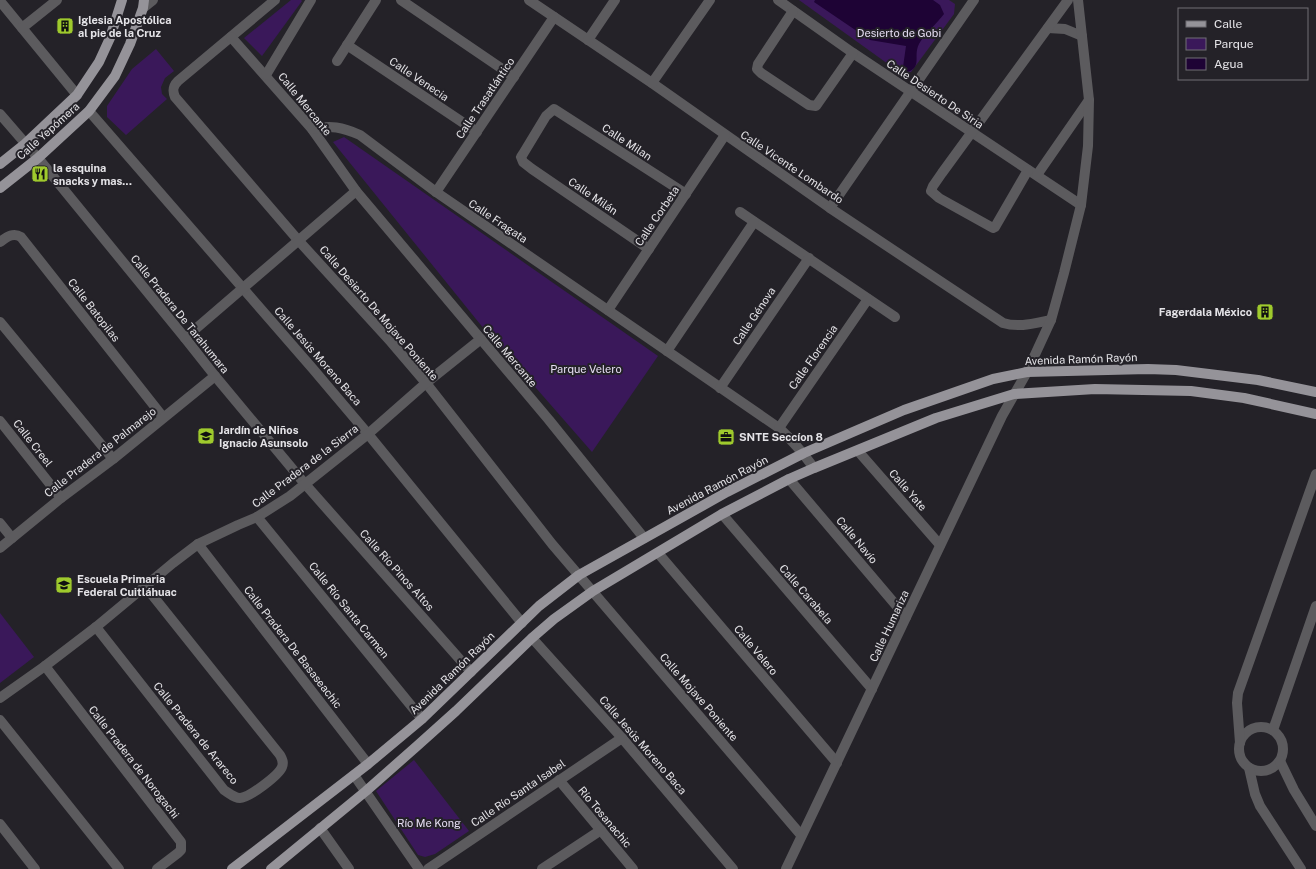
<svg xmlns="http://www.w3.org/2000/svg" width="1316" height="869" viewBox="0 0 1316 869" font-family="'Public Sans',sans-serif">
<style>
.green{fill:#3a185a}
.water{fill:#1e0335}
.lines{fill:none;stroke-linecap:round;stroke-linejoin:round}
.minor{stroke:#5c5b5e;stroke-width:10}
.major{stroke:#959399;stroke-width:10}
.labels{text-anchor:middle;stroke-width:4;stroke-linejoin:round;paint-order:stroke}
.poi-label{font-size:11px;font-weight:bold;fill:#e4e3e7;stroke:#242228;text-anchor:start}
.park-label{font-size:11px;fill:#e6def3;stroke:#242228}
.street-label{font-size:11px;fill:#e4e3e7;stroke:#242228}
</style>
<rect width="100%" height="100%" fill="#242228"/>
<!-- green -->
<g class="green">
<path d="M291,0H301L302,1L262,56L244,38Z"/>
<path d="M799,0H949L955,4L954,14L911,72L902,74Z"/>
<path d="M156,49L174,71L165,78L161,87L162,94L167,99L126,135L107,117V106L132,69Z"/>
<path d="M344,137L658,356L592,452L480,324L333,142Z"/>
<path d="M0,613L34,657L0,683Z"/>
<path d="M414,760L469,831L435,854L425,857L418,855L376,791Z"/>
</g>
<!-- water -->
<path class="water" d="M815,0H933L940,5L944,14C938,22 923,36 919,44C912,58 925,68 902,74L906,46L870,40L814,2Z"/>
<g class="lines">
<!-- minor -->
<g class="minor">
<path d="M275,0L178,81C173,86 172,90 175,97L298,240L391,342L426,383L552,544L801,835"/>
<path d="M401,0L514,77"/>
<path d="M529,0L652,83L830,208L1003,323C1019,328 1035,323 1051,320"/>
<path d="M778,0L853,53L1081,205"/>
<path d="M0,1L77,95"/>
<path d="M143,8L153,0"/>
<path d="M793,11L758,64L757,69L761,73L809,105L816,106L853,53"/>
<path d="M22,28L57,0"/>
<path d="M1048,28L1065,29L1082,36"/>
<path d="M231,37L312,129L356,191L549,420L644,538"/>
<path d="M588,40L615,0"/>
<path d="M347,45L477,132"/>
<path d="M337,61L376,0"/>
<path d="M266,75L311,0"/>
<path d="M652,83L710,0"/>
<path d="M89,111L313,369L368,434L522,623"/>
<path d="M0,114L38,158L185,338L215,376L305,484L471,672"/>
<path d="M312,129C331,125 342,127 360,135L436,192L779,428C792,440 803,453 814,468"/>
<path d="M1028,170L995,227L993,228L939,198L931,191L933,186L942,173L1068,0"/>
<path d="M1037,175L1089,100"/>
<path d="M436,192L554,17"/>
<path d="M830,208L974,0"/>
<path d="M740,212L895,317"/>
<path d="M0,242C7,237 13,232 21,237L163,417"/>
<path d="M649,249L532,169L523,162L521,157L523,154L546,116L554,109L686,194"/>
<path d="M608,310L725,135"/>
<path d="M0,322L113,459"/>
<path d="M185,338L356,191"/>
<path d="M667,351L754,222"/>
<path d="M720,388L809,258"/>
<path d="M0,421L61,498"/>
<path d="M779,428L868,299"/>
<path d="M858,451L940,545"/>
<path d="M789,479L906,617"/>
<path d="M722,514L872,689"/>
<path d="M257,517L422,719"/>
<path d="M0,523L12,538"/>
<path d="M198,544L368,764"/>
<path d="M0,548L61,498L113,459L215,376"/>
<path d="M658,553L837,763"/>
<path d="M96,627L224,790C229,793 234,798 240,798C249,798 279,775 282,767C284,762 282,759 280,755L145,586"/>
<path d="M532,638L622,738L733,869"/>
<path d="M45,666L181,842V850L178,853L157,869"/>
<path d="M0,698L45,666L96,627L173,563L198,544L238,525L257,517L290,496L368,434L426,383L481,339"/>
<path d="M0,720L119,869"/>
<circle cx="1261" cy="749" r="22"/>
<path d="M1273,730L1316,606"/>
<path d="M1240,743L1237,703L1238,693L1316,474"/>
<path d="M1280,761L1294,790L1316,826"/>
<path d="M1249,768L1255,794L1260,806L1301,869"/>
<path d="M354,775L419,869"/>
<path d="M559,780L633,869"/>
<path d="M0,824L35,869"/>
<path d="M320,828L349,869"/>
<path d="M428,869L622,738"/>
<path d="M542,869L601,830"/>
<path d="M786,869L1002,416L1027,372L1051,320L1064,273L1081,205L1088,146L1089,100L1078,0"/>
</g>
<!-- major -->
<g class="major">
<path d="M0,164L25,144L77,95L99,62L110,38L122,0"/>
<path d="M0,188L38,158L89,111L115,76L130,44L143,8L144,0"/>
<path d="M232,869L368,764L422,719L539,606L579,575L727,492L804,453L904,410L993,379L1027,372L1148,369L1176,370L1258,380L1316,392"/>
<path d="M271,869L366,791L417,746L456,711L532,638L554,619L593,591L722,514L789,479L814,468L936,418L1014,394L1095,389L1191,391L1244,398L1316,414"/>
</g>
</g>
<!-- icons -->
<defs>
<g id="building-square" transform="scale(0.9)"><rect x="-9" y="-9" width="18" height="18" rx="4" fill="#9fca2d" stroke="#242228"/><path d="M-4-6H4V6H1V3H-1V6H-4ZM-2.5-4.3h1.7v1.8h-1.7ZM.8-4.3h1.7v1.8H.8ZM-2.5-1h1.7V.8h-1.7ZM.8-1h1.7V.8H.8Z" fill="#111"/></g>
<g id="restaurant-square" transform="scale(0.9)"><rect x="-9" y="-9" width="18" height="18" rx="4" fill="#9fca2d" stroke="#242228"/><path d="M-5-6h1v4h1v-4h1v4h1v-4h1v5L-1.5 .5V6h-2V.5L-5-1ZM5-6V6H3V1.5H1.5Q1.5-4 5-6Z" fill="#111"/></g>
<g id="school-square" transform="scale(0.9)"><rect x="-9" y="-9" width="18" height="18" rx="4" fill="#9fca2d" stroke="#242228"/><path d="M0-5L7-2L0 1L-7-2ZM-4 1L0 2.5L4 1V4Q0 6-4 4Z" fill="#111"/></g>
<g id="office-square" transform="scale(0.9)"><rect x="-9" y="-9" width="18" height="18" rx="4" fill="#9fca2d" stroke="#242228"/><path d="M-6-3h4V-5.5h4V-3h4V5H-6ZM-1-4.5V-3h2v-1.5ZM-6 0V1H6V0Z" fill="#111"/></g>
</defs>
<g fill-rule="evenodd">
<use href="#building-square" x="65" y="26"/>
<use href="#restaurant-square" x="40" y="174"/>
<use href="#building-square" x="1265" y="312"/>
<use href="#school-square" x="206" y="436"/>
<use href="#office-square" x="726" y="437"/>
<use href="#school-square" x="64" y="585"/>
</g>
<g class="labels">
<!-- poi labels -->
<g class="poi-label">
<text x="78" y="24">Iglesia Apostólica<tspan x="78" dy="13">al pie de la Cruz</tspan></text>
<text x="53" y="172">la esquina<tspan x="53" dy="13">snacks y mas...</tspan></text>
<text x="1252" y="316" text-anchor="end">Fagerdala México</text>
<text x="219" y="434">Jardín de Niños<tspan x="219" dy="13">Ignacio Asunsolo</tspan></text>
<text x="739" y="441">SNTE Seccíon 8</text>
<text x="77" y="583">Escuela Primaria<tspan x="77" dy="13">Federal Cuitláhuac</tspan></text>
</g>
<!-- park labels -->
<g class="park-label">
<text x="899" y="37">Desierto de Gobi</text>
<text x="586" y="373">Parque Velero</text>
<text x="429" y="827">Río Me Kong</text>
</g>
<!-- street labels -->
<g class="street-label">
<text transform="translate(419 79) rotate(34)" y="4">Calle Venecia</text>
<text transform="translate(935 94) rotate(34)" y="4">Calle Desierto De Siria</text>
<text transform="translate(485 98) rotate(-56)" y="4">Calle Trasatlántico</text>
<text transform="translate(305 104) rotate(51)" y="4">Calle Mercante</text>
<text transform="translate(48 131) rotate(-42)" y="4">Calle Yepómera</text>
<text transform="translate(627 142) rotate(33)" y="4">Calle Milan</text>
<text transform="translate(792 167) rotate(34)" y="4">Calle Vicente Lombardo</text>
<text transform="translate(593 196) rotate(34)" y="4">Calle Milán</text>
<text transform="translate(657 216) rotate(-56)" y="4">Calle Corbeta</text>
<text transform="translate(498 221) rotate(34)" y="4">Calle Fragata</text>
<text transform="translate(94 310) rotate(52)" y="4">Calle Batopilas</text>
<text transform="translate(379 313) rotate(49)" y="4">Calle Desierto De Mojave Poniente</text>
<text transform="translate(180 314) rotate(51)" y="4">Calle Pradera De Tarahumara</text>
<text transform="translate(754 316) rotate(-56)" y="4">Calle Génova</text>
<text transform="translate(318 356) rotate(49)" y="4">Calle Jesús Moreno Baca</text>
<text transform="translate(510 356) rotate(50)" y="4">Calle Mercante</text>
<text transform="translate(813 357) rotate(-55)" y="4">Calle Florencia</text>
<text transform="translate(1081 359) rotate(-2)" y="4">Avenida Ramón Rayón</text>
<text transform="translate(33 443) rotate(52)" y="4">Calle Creel</text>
<text transform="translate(100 452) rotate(-38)" y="4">Calle Pradera de Palmarejo</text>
<text transform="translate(305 466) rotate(-37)" y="4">Calle Pradera de la Sierra</text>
<text transform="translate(717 485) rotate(-28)" y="4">Avenida Ramón Rayón</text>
<text transform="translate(908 490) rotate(49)" y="4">Calle Yate</text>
<text transform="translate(857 540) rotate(50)" y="4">Calle Navío</text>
<text transform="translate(397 570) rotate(48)" y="4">Calle Río Pinos Altos</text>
<text transform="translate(806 594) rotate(49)" y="4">Calle Carabela</text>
<text transform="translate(349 610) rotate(51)" y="4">Calle Río Santa Carmen</text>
<text transform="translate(889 626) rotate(-65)" y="4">Calle Humariza</text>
<text transform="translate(293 647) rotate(52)" y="4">Calle Pradera De Basaseachic</text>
<text transform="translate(756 650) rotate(50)" y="4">Calle Velero</text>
<text transform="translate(452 673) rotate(-44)" y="4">Avenida Ramón Rayón</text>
<text transform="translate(699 697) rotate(49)" y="4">Calle Mojave Poniente</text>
<text transform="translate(196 733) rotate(51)" y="4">Calle Pradera de Arareco</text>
<text transform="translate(643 745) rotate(49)" y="4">Calle Jesús Moreno Baca</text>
<text transform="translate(134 762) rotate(52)" y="4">Calle Pradera de Norogachi</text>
<text transform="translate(518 793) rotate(-34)" y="4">Calle Río Santa Isabel</text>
<text transform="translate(605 817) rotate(50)" y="4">Río Tosanachic</text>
</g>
</g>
<!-- legend -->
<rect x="1178" y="8" width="130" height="72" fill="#242228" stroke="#716f74"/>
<rect x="1186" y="21" width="20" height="6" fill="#959399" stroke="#716f74"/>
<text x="1214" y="28" font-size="12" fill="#e4e3e7">Calle</text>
<rect x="1186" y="38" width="20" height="12" fill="#3a185a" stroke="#716f74"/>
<text x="1214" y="48" font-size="12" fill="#e4e3e7">Parque</text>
<rect x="1186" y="58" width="20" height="12" fill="#1e0335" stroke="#716f74"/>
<text x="1214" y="68" font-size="12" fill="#e4e3e7">Agua</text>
</svg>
